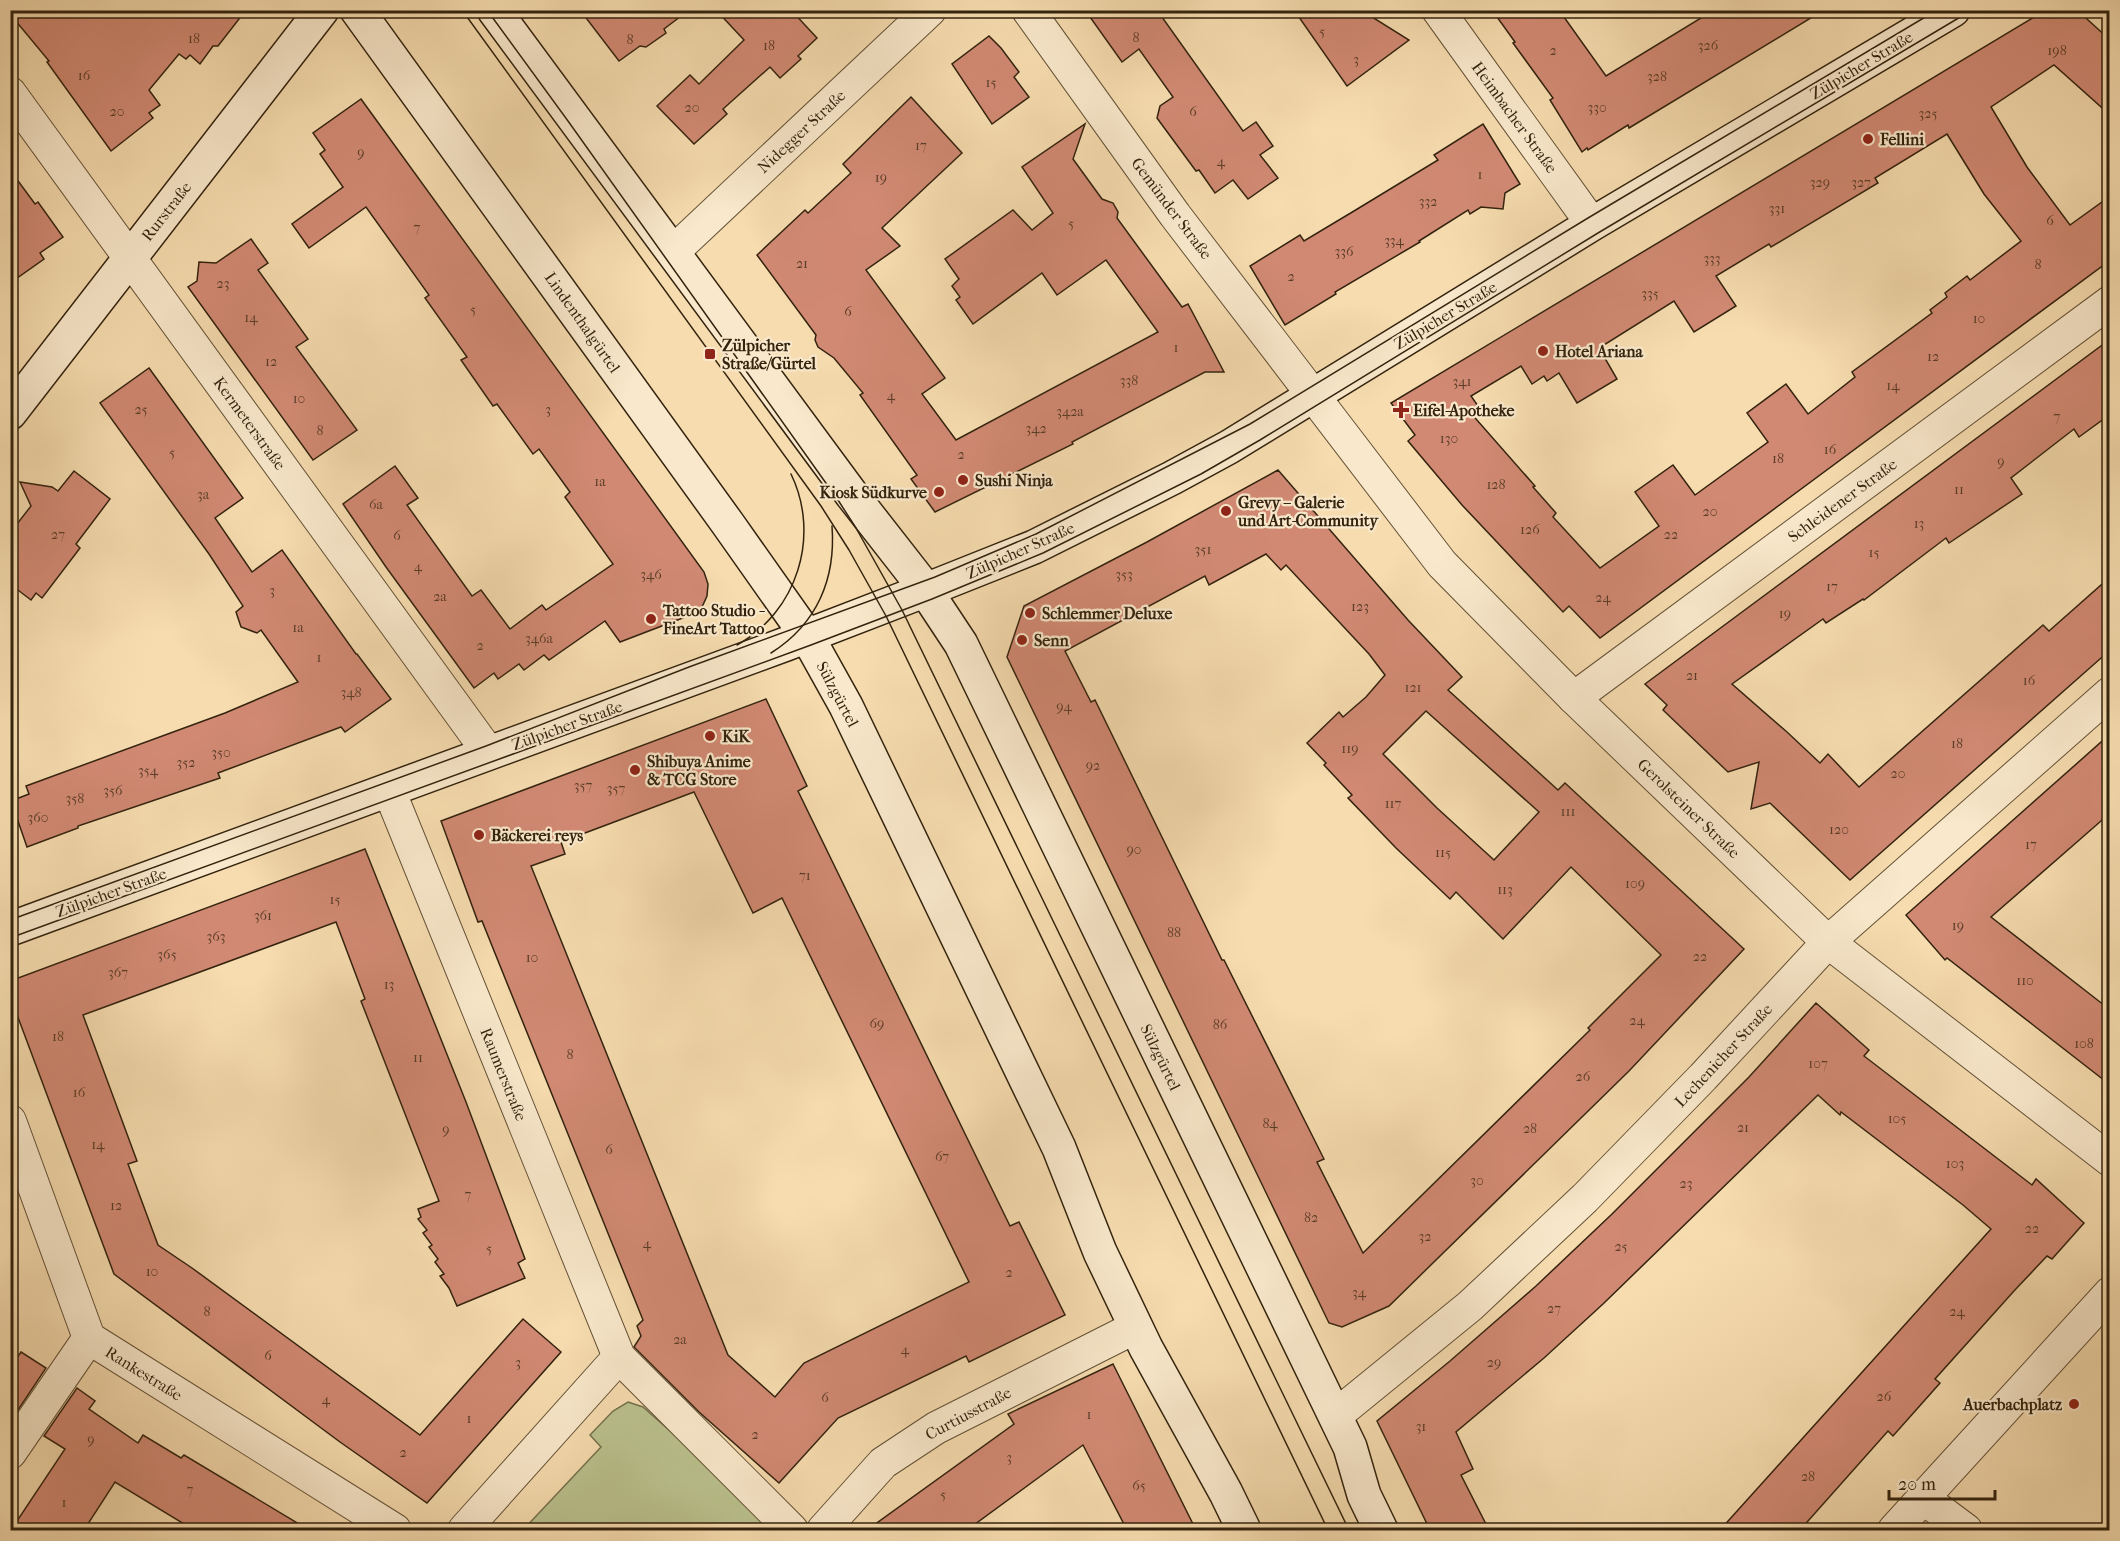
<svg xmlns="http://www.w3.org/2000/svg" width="2120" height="1541" viewBox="0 0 2120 1541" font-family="'IM FELL French Canon',serif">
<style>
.green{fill:#bac18d;stroke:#76724e;stroke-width:1.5}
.building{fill:#d18973;stroke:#33230e;stroke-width:1.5;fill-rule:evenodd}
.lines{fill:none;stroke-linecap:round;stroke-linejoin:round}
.street-casing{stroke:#645136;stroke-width:34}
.secondary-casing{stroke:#33230e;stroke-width:36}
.street{stroke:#f9e8cb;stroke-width:32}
.secondary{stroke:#f9e8cb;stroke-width:33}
.tram{stroke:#33230e;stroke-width:1.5}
.poi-dot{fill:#8f2418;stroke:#f9e8cb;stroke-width:2}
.labels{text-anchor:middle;stroke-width:4.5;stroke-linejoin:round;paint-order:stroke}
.number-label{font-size:14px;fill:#5a3c27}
.street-label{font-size:16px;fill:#33230e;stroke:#f9e8cb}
.poi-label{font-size:16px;font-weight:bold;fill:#33230e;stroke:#f9e8cb;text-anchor:start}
</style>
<rect width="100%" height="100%" fill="#f6dcaf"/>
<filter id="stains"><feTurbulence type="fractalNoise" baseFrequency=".00333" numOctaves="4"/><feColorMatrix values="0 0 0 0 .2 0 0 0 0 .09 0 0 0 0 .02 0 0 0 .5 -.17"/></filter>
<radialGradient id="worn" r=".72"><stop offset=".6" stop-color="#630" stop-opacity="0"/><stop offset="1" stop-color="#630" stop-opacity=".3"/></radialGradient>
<!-- green -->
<path class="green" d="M628,1402L643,1407L782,1530H523L601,1447L590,1435L613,1411Z"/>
<!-- building -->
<g class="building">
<path d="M10,10H246L218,46H213L200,64L190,55L186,59L179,54L149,90L160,105L149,113L153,118L111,151L47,62L49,61L10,14Z"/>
<path d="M580,10H689L664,29L666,33L646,47L640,46L619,61Z"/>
<path d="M716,10H791L817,38L798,56L801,59L780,78L770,67L723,109L727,114L694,144L657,106L690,75L699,84L744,40Z"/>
<path d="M1085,10H1157L1243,131L1256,122L1273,146L1260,155L1278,178L1248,199L1233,180L1215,193L1199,170L1196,171L1157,118L1160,106L1173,97L1139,49L1122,62Z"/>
<path d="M1294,10H1361L1409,40L1347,86Z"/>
<path d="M1492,10H1559L1606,76L1714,10H1824L1629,128L1628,125L1588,150L1587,148L1582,152L1550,100L1553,98L1513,43L1515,42Z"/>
<path d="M2046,10H2077L2109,39V114L2054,65L1991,107L2027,167L2070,225L2109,197V261L1600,638L1569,606L1563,612L1462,505L1408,441L1415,435L1391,403ZM1947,134L1984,194L2021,241L1970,280L1967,276L1945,293L1947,297L1930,310L1932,313L1852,372L1855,377L1808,414L1786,384L1747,413L1768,442L1695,495L1673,465L1635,492L1659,526L1600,568L1553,517L1556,513L1533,487L1535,486L1469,411L1478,406L1471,396L1521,366L1532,384L1544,376L1547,381L1559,373L1577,403L1617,379L1599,348L1674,301L1694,332L1736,306L1716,276L1769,244L1771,247L1878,183L1875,178Z"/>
<path d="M989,36L1001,48L1019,72L1014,77L1029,97L992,124L952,64Z"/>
<path d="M911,97L962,153L882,228L900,246L866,270L945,378L922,394L956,440L1158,332L1106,260L1057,295L1042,273L973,324L956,300L960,297L952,286L959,279L945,259L1013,210L1032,230L1053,213L1022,167L1085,124L1073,159L1102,199L1113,203L1118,212L1117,218L1182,307L1188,304L1224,372H1205L1072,442L1073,444L935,512L911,479L917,475L860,395L863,393L834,358L818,347L815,340L816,335L757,255L805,210L808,213L851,173L843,164Z"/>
<path d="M361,99L704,572L708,584L707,596L702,607L693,614L620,642L605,621L549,660L544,655L524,670L519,664L498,679L494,673L474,688L386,567L343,504L395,466L418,498L407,505L472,596L481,590L510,629L542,605L546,610L613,564L565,497L570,492L539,449L533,454L497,404L493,406L461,360L467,357L425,298L429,295L366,207L309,248L292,224L343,187L320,154L325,150L313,133Z"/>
<path d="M1483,124L1520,184L1505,193L1503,209L1481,207L1470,214L1468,210L1419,241L1420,242L1335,292L1336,294L1285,325L1250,266L1300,235L1304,241L1354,211L1438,160L1434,155Z"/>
<path d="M10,170L35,204L38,202L63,237L40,253L44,259L10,283Z"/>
<path d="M251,239L268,263L258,270L308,339L296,347L357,430L313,460L188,287L197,281L199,262L216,263Z"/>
<path d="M2109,340V415L2079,437L2074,429L2011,478L2022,494L1949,543L1946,538L1864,600L1863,599L1826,623L1823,619L1732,684L1787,732L1820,763L1828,754L1859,787L2043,625L2049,631L2109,578V651L1850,880L1770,803L1751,809L1759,762L1728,772L1663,710L1667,705L1645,684Z"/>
<path d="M149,368L243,498L215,518L252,572L282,550L356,654H357L391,699L345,732L341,727L218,773L220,778L78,826V828L27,847L11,801L29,794L26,786L225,713L298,682L261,630L257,633L241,627L236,612L243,606L209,554L100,403Z"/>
<path d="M1278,470L1408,620L1462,677L1448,690L1558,790L1565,783L1744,949L1629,1071L1389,1306L1342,1327L1329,1323L1007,657L1024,606L1147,542ZM1266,554L1281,570L1286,565L1369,654L1385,675L1366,697L1343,717L1339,712L1307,743L1326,763L1324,765L1352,795L1348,798L1396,848L1450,899L1456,892L1503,939L1571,867L1661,955L1588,1028L1590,1030L1363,1253L1317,1162L1324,1159L1224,960H1222L1095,700L1091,702L1065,651L1205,576L1209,585ZM1426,711L1539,812L1494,860L1437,808L1383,754Z"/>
<path d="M74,471L110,499L76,544L80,548L42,598L36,593L31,600L10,584V533L31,506L20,482L52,487L58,491Z"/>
<path d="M766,699L807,786L798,791L872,943L1010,1226L1019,1222L1065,1315L969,1362L966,1356L838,1418L779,1483L699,1412L634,1347L641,1336L637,1326L643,1320L482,921L478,922L441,821ZM694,792L753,913L782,898L969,1282L804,1363L775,1397L728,1355L531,866L565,854L561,842Z"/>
<path d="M2109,735V814L1991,917L2109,1009V1084L1947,958L1945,960L1906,915Z"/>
<path d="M365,849L466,1102L525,1259L518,1263L525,1278L457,1306L449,1288L440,1276L444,1274L435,1262L438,1259L429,1247L432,1245L423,1233L427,1230L418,1219L421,1217L418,1209L439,1201L361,1001L365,999L336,922L83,1015L137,1161L128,1164L158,1245L192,1268L420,1435L523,1319L561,1352L427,1503L340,1442L114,1274L10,996V981Z"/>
<path d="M1816,1003L1869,1050L1864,1056L2032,1185L2036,1179L2084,1223L2052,1259L2047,1256L2014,1291L1935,1379L1940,1383L1893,1436L1888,1431L1800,1530H1720L1991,1229L1963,1205L1841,1112L1840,1115L1818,1095L1603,1304L1544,1358L1456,1432L1473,1469L1461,1475L1489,1530H1430L1377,1421L1450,1361L1536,1286L1611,1215L1749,1077Z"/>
<path d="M21,1352L46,1368L14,1416L10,1414V1368Z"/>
<path d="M1113,1364L1196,1530H1127L1083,1445L967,1530H867L1014,1424L1008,1414Z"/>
<path d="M77,1388L95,1401L89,1409L138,1443L143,1435L181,1458L184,1455L309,1530H194L115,1482L84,1530H11L65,1449L44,1436Z"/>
</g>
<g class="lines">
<!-- street casing -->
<g class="street-casing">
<g id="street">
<path d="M1028,10L1175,215L1442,564L1574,698L1828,942L2110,1160"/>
<path d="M1438,10L1592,224"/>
<path d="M10,93L489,753"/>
<path d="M673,252L930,10"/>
<path d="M1574,698L2110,302"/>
<path d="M389,790L619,1357L792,1530"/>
<path d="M10,1121L89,1338L395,1530"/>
<path d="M1335,1416L1470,1306L1585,1198L1703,1077L1828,942L2110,693"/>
<path d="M10,1453L89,1338"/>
<path d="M1923,1498L1966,1530"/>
<path d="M464,1530L619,1357"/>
<path d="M823,1530L883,1463L936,1428L1136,1327"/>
<path d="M1894,1530L2110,1293"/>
</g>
</g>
<!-- secondary casing -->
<g class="secondary-casing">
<g id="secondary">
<path d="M357,10L728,524L807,636L846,706L1059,1148L1100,1252L1146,1348L1226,1493L1244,1530"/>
<path d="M494,10L852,495L920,582L961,644L1350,1447L1364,1495L1381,1530"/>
<path d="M10,413L322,10"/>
<path d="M10,929L786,644L926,590L1034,547L1172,478L1229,447L1592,224L1953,10"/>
</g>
</g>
<!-- street -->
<use href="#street" class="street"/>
<!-- secondary -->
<use href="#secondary" class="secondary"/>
<!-- tram -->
<g class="tram">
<path d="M462,10L821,506L849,550L886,616L1328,1530"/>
<path d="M487,10L568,121L838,500L856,528L902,610L1349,1530"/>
<path d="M737,645C797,612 821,536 791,474"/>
<path d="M771,653C817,624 836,579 832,526"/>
<path d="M10,920L486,746L689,667L935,577L1036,534L1250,424L1588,218L1937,10"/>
<path d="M10,938L811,645L932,599L1043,553L1201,474L1260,440L1598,233L1972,10"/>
</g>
</g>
<!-- markers -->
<g class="poi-dot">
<circle cx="1868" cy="139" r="6"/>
<circle cx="1543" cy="351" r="6"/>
<rect x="704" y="348" width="12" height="12" rx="3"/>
<path d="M1398 401h6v6h6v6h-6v6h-6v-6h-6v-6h6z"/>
<circle cx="963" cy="480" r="6"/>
<circle cx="939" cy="492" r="6"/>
<circle cx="1226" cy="511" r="6"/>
<circle cx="1030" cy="613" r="6"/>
<circle cx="651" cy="619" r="6"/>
<circle cx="1022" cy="640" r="6"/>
<circle cx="710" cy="736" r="6"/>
<circle cx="635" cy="770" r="6"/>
<circle cx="479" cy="835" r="6"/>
<circle cx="2074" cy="1404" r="6"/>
</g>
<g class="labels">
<!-- number labels -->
<g class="number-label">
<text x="1322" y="36">5</text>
<text x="1136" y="42">8</text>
<text x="194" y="43">18</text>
<text x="630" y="44">8</text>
<text x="769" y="50">18</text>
<text x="1708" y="50">326</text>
<text x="1553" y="55">2</text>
<text x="2057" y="55">198</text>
<text x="1356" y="64">3</text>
<text x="84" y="80">16</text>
<text x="1657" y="81">328</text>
<text x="991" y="87">15</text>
<text x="692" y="112">20</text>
<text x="1597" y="112">330</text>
<text x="117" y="116">20</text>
<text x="1193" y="116">6</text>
<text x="1928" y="118">325</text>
<text x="921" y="150">17</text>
<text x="361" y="157">9</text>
<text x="1221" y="166">4</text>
<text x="1480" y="179">1</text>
<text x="881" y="182">19</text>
<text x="1820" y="187">329</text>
<text x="1861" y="187">327</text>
<text x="1428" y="206">332</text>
<text x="1777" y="213">331</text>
<text x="2050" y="225">6</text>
<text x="1071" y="228">5</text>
<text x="417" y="232">7</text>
<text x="1394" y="245">334</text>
<text x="1344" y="256">336</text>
<text x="1712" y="263">333</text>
<text x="802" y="268">21</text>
<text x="2038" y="269">8</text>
<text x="1291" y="281">2</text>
<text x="223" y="288">23</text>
<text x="1650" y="298">335</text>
<text x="473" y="314">5</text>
<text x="848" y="316">6</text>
<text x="251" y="322">14</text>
<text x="1979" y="323">10</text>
<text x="1176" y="352">1</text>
<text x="1933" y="361">12</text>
<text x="271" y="366">12</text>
<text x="1129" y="385">338</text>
<text x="1462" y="386">341</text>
<text x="1893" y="390">14</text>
<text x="891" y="400">4</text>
<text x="299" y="403">10</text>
<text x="141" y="414">25</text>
<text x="548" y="414">3</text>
<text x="1070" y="416">342a</text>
<text x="2057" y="421">7</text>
<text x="1036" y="433">342</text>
<text x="320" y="435">8</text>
<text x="1449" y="443">130</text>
<text x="1830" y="454">16</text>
<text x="172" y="457">5</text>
<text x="961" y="459">2</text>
<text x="1778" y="463">18</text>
<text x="2001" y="466">9</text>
<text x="600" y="486">1a</text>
<text x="1496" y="489">128</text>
<text x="1959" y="494">11</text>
<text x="203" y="499">3a</text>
<text x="376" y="509">6a</text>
<text x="1710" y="516">20</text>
<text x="1919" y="528">13</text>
<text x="1530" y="534">126</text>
<text x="58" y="539">27</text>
<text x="1671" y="539">22</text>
<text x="397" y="540">6</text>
<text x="1203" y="554">351</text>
<text x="1874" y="557">15</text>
<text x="418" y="571">4</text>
<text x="651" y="579">346</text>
<text x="1124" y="579">353</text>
<text x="1832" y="591">17</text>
<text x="272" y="595">3</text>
<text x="440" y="601">2a</text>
<text x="1603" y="602">24</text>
<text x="1360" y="611">123</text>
<text x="1785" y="618">19</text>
<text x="298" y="632">1a</text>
<text x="539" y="643">346a</text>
<text x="480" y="650">2</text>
<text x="319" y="662">1</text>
<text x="1692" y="680">21</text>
<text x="2029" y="685">16</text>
<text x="1413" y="692">121</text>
<text x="351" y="697">348</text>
<text x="1064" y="711">94</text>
<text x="1957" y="748">18</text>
<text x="1350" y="753">119</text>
<text x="221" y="757">350</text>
<text x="186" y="767">352</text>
<text x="1093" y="770">92</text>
<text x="148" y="775">354</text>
<text x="1898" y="778">20</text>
<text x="583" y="790">357</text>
<text x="616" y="793">357</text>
<text x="113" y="795">356</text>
<text x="75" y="803">358</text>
<text x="1393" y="808">117</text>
<text x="1568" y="816">111</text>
<text x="38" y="822">360</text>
<text x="1839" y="834">120</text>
<text x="2031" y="849">17</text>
<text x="1134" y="854">90</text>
<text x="1443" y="857">115</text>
<text x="805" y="880">71</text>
<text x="1635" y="888">109</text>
<text x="1505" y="894">113</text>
<text x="335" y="904">15</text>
<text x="263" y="920">361</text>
<text x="1958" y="930">19</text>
<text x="1174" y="937">88</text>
<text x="216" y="941">363</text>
<text x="167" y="959">365</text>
<text x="1700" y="961">22</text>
<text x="532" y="962">10</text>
<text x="118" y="977">367</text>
<text x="2025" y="985">110</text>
<text x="389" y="989">13</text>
<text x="1637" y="1025">24</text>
<text x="877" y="1028">69</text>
<text x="1220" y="1029">86</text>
<text x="58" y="1041">18</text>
<text x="2084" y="1048">108</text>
<text x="570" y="1059">8</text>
<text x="418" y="1062">11</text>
<text x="1818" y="1068">107</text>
<text x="1583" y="1081">26</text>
<text x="79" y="1097">16</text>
<text x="1897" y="1123">105</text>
<text x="1270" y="1128">84</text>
<text x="1743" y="1132">21</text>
<text x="1530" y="1133">28</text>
<text x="446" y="1134">9</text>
<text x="98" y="1149">14</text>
<text x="609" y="1154">6</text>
<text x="942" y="1161">67</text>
<text x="1955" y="1168">103</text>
<text x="1477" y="1185">30</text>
<text x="1686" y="1188">23</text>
<text x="468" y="1199">7</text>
<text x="116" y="1210">12</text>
<text x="1311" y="1222">82</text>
<text x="2032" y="1233">22</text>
<text x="1425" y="1241">32</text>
<text x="647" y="1248">4</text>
<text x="1621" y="1251">25</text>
<text x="489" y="1253">5</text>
<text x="152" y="1276">10</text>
<text x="1009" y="1277">2</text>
<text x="1359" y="1297">34</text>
<text x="1554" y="1313">27</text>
<text x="207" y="1316">8</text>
<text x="1957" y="1316">24</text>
<text x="680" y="1344">2a</text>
<text x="905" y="1354">4</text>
<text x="268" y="1360">6</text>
<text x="518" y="1367">3</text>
<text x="1494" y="1367">29</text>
<text x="1884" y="1401">26</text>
<text x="825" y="1402">6</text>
<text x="326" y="1404">4</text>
<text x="1089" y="1419">1</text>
<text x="469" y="1423">1</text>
<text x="1421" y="1431">31</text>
<text x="755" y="1439">2</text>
<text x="91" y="1444">9</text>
<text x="403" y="1457">2</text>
<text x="1009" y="1462">3</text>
<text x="1808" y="1481">28</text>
<text x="1139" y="1490">65</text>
<text x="190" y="1494">7</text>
<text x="943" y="1499">5</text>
<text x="64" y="1507">1</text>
</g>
<!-- street labels -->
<g class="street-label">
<text transform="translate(1861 65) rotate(-31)" y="6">Zülpicher Straße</text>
<text transform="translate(1515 117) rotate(54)" y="6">Heimbacher Straße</text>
<text transform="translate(801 131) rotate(-43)" y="6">Nidegger Straße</text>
<text transform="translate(1172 208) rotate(53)" y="6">Gemünder Straße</text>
<text transform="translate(166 211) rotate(-52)" y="6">Rurstraße</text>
<text transform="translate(1445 315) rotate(-31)" y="6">Zülpicher Straße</text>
<text transform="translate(583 322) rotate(55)" y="6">Lindenthalgürtel</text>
<text transform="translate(250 423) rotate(54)" y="6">Kermeterstraße</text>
<text transform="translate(1842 500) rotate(-36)" y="6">Schleidener Straße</text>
<text transform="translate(1020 550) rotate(-24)" y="6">Zülpicher Straße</text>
<text transform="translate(838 694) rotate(62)" y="6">Sülzgürtel</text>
<text transform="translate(567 725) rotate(-20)" y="6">Zülpicher Straße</text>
<text transform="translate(1689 808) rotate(44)" y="6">Gerolsteiner Straße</text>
<text transform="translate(111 892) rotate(-20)" y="6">Zülpicher Straße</text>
<text transform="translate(1723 1055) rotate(-47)" y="6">Lechenicher Straße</text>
<text transform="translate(1161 1057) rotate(64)" y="6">Sülzgürtel</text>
<text transform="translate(504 1074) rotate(68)" y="6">Raumerstraße</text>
<text transform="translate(144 1373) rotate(32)" y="6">Rankestraße</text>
<text transform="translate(968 1413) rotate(-28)" y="6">Curtiusstraße</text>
</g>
<!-- poi labels -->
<g class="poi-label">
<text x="1880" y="145">Fellini</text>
<text x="722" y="351">Zülpicher<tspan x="722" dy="18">Straße/Gürtel</tspan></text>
<text x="1555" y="357">Hotel Ariana</text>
<text x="1413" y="416">Eifel-Apotheke</text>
<text x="975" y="486">Sushi Ninja</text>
<text x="927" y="498" text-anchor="end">Kiosk Südkurve</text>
<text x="1238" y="508">Grevy – Galerie<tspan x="1238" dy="18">und Art-Community</tspan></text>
<text x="663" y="616">Tattoo Studio -<tspan x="663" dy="18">FineArt Tattoo</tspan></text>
<text x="1042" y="619">Schlemmer Deluxe</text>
<text x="1034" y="646">Senn</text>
<text x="722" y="742">KiK</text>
<text x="647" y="767">Shibuya Anime<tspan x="647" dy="18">&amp; TCG Store</tspan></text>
<text x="491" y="841">Bäckerei reys</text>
<text x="2062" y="1410" text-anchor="end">Auerbachplatz</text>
</g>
</g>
<!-- margin -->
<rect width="2120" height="1541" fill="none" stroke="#f6dcaf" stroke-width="36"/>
<rect x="12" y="12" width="2096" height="1517" fill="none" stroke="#33230e" stroke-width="3"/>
<rect x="18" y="18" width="2084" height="1505" fill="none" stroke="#33230e" stroke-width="1.5"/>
<!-- scale -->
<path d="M1889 1490v9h106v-9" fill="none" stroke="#33230e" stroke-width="3"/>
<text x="1898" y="1490" font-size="18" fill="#33230e" stroke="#f9e8cb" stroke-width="4.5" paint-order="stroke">20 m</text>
<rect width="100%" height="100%" filter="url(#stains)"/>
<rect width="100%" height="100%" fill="url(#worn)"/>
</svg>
